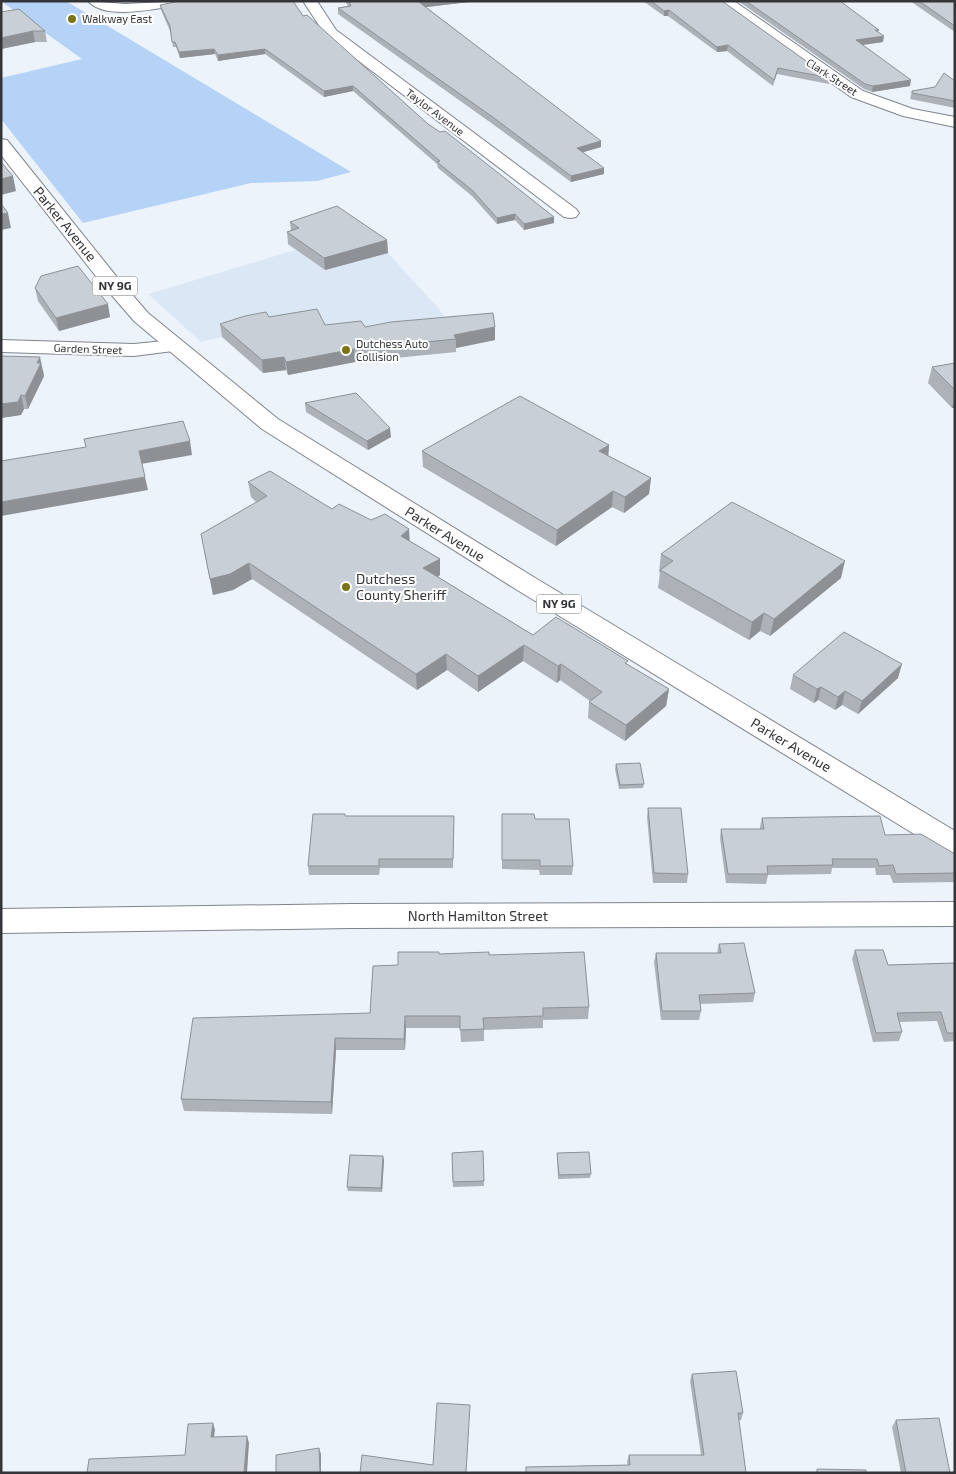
<svg xmlns="http://www.w3.org/2000/svg" width="956" height="1474" viewBox="0 0 956 1474" font-family="'Exo 2',sans-serif">
<style>
.built{fill:#dce7f5}
.green{fill:#b5d2f7}
.lines{fill:none;stroke-linecap:round;stroke-linejoin:round}
.minor-casing{stroke:#7f848b;stroke-width:2}
.major-casing{stroke:#7f848b;stroke-width:2}
.minor{fill:#fff;fill-rule:evenodd}
.major{fill:#fff;fill-rule:evenodd}
.wall{fill:#adb2b8}
.shaded-wall{fill:#8d9196}
.building{fill:#c9cfd6;stroke:#8d9196}
.poi-dot{fill:#7b7416;stroke:#fff;stroke-width:2}
.labels{text-anchor:middle;stroke-width:4;stroke-linejoin:round;paint-order:stroke}
.far-poi-label{font-size:11px;fill:#333538;stroke:#fff;text-anchor:start}
.far-street-label{font-size:11px;fill:#333538;stroke:#fff}
.shield{fill:#fff;stroke:#707274;stroke-width:1}
.shield-label{font-size:12px;font-weight:bold;fill:#333538}
.street-label{font-size:14px;fill:#333538;stroke:#fff}
.poi-label{font-size:14px;fill:#333538;stroke:#fff;text-anchor:start}
</style>
<rect width="100%" height="100%" fill="#edf3fb"/>
<!-- built -->
<path class="built" d="M338,218L388,253L439,309L454,329L222,337L201,342L148,294L295,250L288,245L299,241Z"/>
<!-- green -->
<path class="green" d="M1,1H66L351,172L317,181L251,183L83,223L1,119V78L82,59Z"/>
<g class="lines">
<!-- minor casing -->
<g class="minor-casing">
<g id="minor">
<path d="M88,1L125,4L187,1L180,5C158,8 105,21 88,1Z"/>
<path d="M303,1H317L336,30L576,209L579,213L576,217L570,218L564,217L326,36Z"/>
<path d="M717,1H734L863,91L913,109L955,117V127L903,116L851,97Z"/>
<path d="M1,340L134,344L174,340L181,342L184,346L181,350L134,356L1,352Z"/>
<path d="M955,902V926L352,928L1,933V909L352,904Z"/>
</g>
</g>
<!-- major casing -->
<g class="major-casing">
<path id="major" d="M1,139L7,140L116,276L148,313L278,419L532,576L955,831V856L945,853L514,588L262,429L134,321L102,284L1,155Z"/>
</g>
<!-- minor -->
<use href="#minor" class="minor"/>
<!-- major -->
<use href="#major" class="major"/>
</g>
<!-- wall -->
<g class="wall">
<path d="M345,1H469V2L426,7L601,147L583,152L604,174L571,182L494,125L338,14V8L348,6Z"/>
<path d="M643,1H722L830,78L829,84L777,74L773,86L727,51L717,52L668,16H664Z"/>
<path d="M738,1H841V2L879,30L878,32L883,42L862,45L910,86L872,92L864,89Z"/>
<path d="M910,1H955V32Z"/>
<path d="M160,5L303,16L428,124L554,217V223L524,230L515,220L497,224L472,196L438,168L437,164L353,91L324,97L265,54L218,61L215,54L180,58L176,47H173L170,31L161,10Z"/>
<path d="M1,12L45,31L47,42H35L1,49Z"/>
<path d="M955,81V108L910,99L912,91L935,87Z"/>
<path d="M290,222L387,240L388,253L325,270L288,244L287,232L291,231Z"/>
<path d="M35,288L110,317L59,331L38,301Z"/>
<path d="M269,317L325,325L365,327H495V340L456,348V352L355,362L288,375L286,370L263,373L222,337L220,324Z"/>
<path d="M1,356L43,370L44,376L28,409H24L21,415L1,418Z"/>
<path d="M955,363V408H952L928,383L932,367Z"/>
<path d="M305,403L391,437L368,450L306,412Z"/>
<path d="M609,445L608,456L651,478L649,494L624,513L612,507L556,546L423,467L422,451Z"/>
<path d="M248,482L332,509L410,541L440,559V575L438,577L533,635L627,665L669,689L666,706L625,741L588,718L589,702L590,701L560,680L557,683L523,661L478,692L447,670L417,690L252,579L233,590L213,595L204,550L256,502L251,497Z"/>
<path d="M661,554L841,578L770,636L760,631L749,640L658,588L660,573L659,572Z"/>
<path d="M793,675L898,678L858,714L842,705L835,710L818,700L814,703L790,689Z"/>
<path d="M616,764L644,784L643,788L619,789L615,769Z"/>
<path d="M648,808L688,874L687,883H653L647,817Z"/>
<path d="M502,814L535,819L573,866L572,875H540L539,870L502,869Z"/>
<path d="M346,816L454,825L453,868H380L379,875H309L308,866Z"/>
<path d="M762,818L885,835L955,854V882L893,883L890,875H876L875,868H832L831,874L768,875L766,884L726,883L720,838L721,829H760V827Z"/>
<path d="M719,944L755,993L753,1002L700,1004L701,1011L699,1020H661L654,962L656,953H717Z"/>
<path d="M855,950L888,965L955,963V1041L944,1042L937,1021L899,1022L902,1032L899,1041L873,1042L852,959Z"/>
<path d="M439,954L489,955L589,1007L588,1019L543,1020V1028L484,1030V1041L461,1042L460,1028H406L405,1050H336L332,1114L184,1111L181,1099L370,1013L398,965Z"/>
<path d="M483,1151L484,1186L453,1187L452,1153Z"/>
<path d="M557,1153L591,1174L590,1178L558,1179Z"/>
<path d="M384,1160L382,1192L348,1191L347,1187Z"/>
<path d="M692,1374L743,1413L741,1420H739L746,1473H526V1467L628,1465L627,1462L629,1455H701L690,1381Z"/>
<path d="M896,1420L950,1473H901L892,1427Z"/>
</g>
<!-- shaded-wall -->
<g class="shaded-wall">
<path d="M428,1H469V2L419,8V2Z"/>
<path d="M669,10L668,16H664V11Z"/>
<path d="M33,31L35,42L1,49V38Z"/>
<path d="M884,36L883,42L855,46L856,40Z"/>
<path d="M728,45L727,51L717,52V47Z"/>
<path d="M214,49L215,54L180,58L179,52Z"/>
<path d="M265,49V54L218,61V55Z"/>
<path d="M911,80L910,86L872,92L873,86Z"/>
<path d="M353,86V91L324,97V91Z"/>
<path d="M601,141V147L577,154V148Z"/>
<path d="M604,168V174L571,182V176Z"/>
<path d="M13,176L16,191L1,195V179Z"/>
<path d="M8,213L11,228L1,230V214Z"/>
<path d="M515,214V220L497,224V218Z"/>
<path d="M554,217V223L524,230V224Z"/>
<path d="M387,240L388,253L325,270L324,258Z"/>
<path d="M108,304L110,317L59,331L56,318Z"/>
<path d="M495,327V340L456,348V339L454,335Z"/>
<path d="M354,349L355,362L288,375L286,362Z"/>
<path d="M40,357L44,376L28,409L25,396L37,363Z"/>
<path d="M284,357L286,370L263,373L262,360Z"/>
<path d="M21,395L24,409L21,415L1,418V404Z"/>
<path d="M955,398V408H952Z"/>
<path d="M390,428L391,437L368,450L367,441Z"/>
<path d="M190,441L192,455L141,464L139,451Z"/>
<path d="M609,445L608,461L599,451Z"/>
<path d="M145,477L148,490L1,516V502Z"/>
<path d="M651,478L649,494L624,513L625,497Z"/>
<path d="M613,491L612,507L556,546L557,530Z"/>
<path d="M409,529L410,545L401,536Z"/>
<path d="M440,559V575L423,584V568Z"/>
<path d="M845,561L841,578L770,636L774,619Z"/>
<path d="M249,563L252,579L233,590L213,595L210,579Z"/>
<path d="M764,613L760,631L749,640L752,622Z"/>
<path d="M524,645L523,661L478,692V676Z"/>
<path d="M446,654L447,670L417,690L416,674Z"/>
<path d="M561,664L560,680L557,683L558,666Z"/>
<path d="M902,664L898,678L858,714L862,701Z"/>
<path d="M821,687L818,700L814,703L817,689Z"/>
<path d="M669,689L666,706L625,741L626,725Z"/>
<path d="M845,691L842,705L835,710L838,697Z"/>
<path d="M405,1016L406,1028L405,1050L404,1039Z"/>
<path d="M335,1038L336,1050L332,1114L331,1102Z"/>
<path d="M383,1156L384,1160L382,1192L381,1188Z"/>
<path d="M213,1423L215,1430L213,1444L211,1437Z"/>
<path d="M247,1436L249,1443L247,1473H244Z"/>
<path d="M319,1448L321,1454V1473H320Z"/>
</g>
<!-- building -->
<g class="building">
<path d="M180,1H293L303,16L307,15L428,124L440,132L445,131L554,217L524,224L515,214L497,218L472,190L437,162L440,161L353,86L324,91L265,49L218,55L214,49L179,52L175,42H172L170,26L160,5Z"/>
<path d="M349,1H428L419,2L601,141L577,148L604,168L571,176L494,118L338,8L351,6Z"/>
<path d="M651,1H722L830,78L778,68L774,80L728,45L717,47L669,10L664,11Z"/>
<path d="M746,1H840L879,30H875L884,36L856,40L911,80L873,86L865,84Z"/>
<path d="M919,1H955V26Z"/>
<path d="M19,9L45,31H33L1,38V12Z"/>
<path d="M944,73L955,81V101L912,93V91L935,87Z"/>
<path d="M1,162L13,176L1,179Z"/>
<path d="M1,204L8,213L1,214Z"/>
<path d="M337,206L387,240L324,258L287,232L299,228L290,222Z"/>
<path d="M78,266L108,304L56,318L35,288L41,276Z"/>
<path d="M317,309L325,325L361,321L365,327L391,322L493,313L495,327L454,335L456,339L354,349L286,362L284,357L262,360L220,324L245,316L266,312L269,317Z"/>
<path d="M1,356L40,357L37,363H41L25,396L21,395L18,402L1,404Z"/>
<path d="M955,363V390L932,367Z"/>
<path d="M356,393L390,428L367,441L305,403Z"/>
<path d="M520,396L609,445L599,451L651,478L625,497L613,491L557,530L422,451Z"/>
<path d="M183,421L190,441L139,451L145,477L1,502V461L86,447L84,439Z"/>
<path d="M270,471L332,509L339,504L371,520L385,514L409,529L401,536L440,559L423,568L533,635L556,617L628,661L625,663L669,689L626,725L589,702L602,692L561,664L558,666L524,645L478,676L446,654L416,674L249,563L230,574L210,579L201,534L267,496L248,482Z"/>
<path d="M732,502L845,561L774,619L764,613L752,622L660,570L673,561L661,554Z"/>
<path d="M844,632L902,664L862,701L845,691L838,697L821,687L817,689L793,675Z"/>
<path d="M640,763L644,784L620,785L616,764Z"/>
<path d="M648,808H681L688,874L654,873Z"/>
<path d="M313,814H345V816H454L453,859H379V866H308Z"/>
<path d="M502,814H534L535,819H569L573,866H540V860H502Z"/>
<path d="M880,816L885,835L921,834L955,854V873L896,874L893,865L879,866L877,859H832L833,865L767,866L768,874H728L721,829H764L762,818Z"/>
<path d="M744,943L755,993L699,995L701,1011H662L656,953H721L719,944Z"/>
<path d="M855,950H883L888,965L955,963V1033H947L941,1012L897,1013L902,1032L876,1033Z"/>
<path d="M398,952H439V954L489,952V955L584,952L589,1007L543,1008V1016L483,1018L484,1029L460,1030V1016H405L404,1039L335,1038L331,1102L181,1099L193,1018L370,1013L373,966L398,965Z"/>
<path d="M483,1151L484,1181L453,1182L452,1153Z"/>
<path d="M589,1152L591,1174L559,1175L557,1153Z"/>
<path d="M350,1155L383,1156L381,1188L347,1187Z"/>
<path d="M736,1371L743,1413H738L746,1473H526V1467L630,1465L629,1455H704L692,1374Z"/>
<path d="M437,1403L470,1405L466,1473H360L362,1455L433,1465Z"/>
<path d="M939,1418L950,1473H906L896,1420Z"/>
<path d="M213,1423L211,1437L247,1436L244,1473H87L89,1459L185,1455L188,1424Z"/>
<path d="M319,1448L320,1473H276V1455Z"/>
<path d="M817,1469L866,1470V1473H817Z"/>
</g>
<!-- markers -->
<g class="poi-dot">
<circle cx="72" cy="19" r="5"/>
<circle cx="346" cy="350" r="5"/>
<circle cx="346" cy="587" r="5"/>
</g>
<g class="labels">
<!-- far-poi labels -->
<g class="far-poi-label">
<text x="82" y="23">Walkway East</text>
<text x="356" y="348">Dutchess Auto<tspan x="356" dy="13">Collision</tspan></text>
</g>
<!-- far-street labels -->
<g class="far-street-label">
<text transform="translate(832 77) rotate(33)" y="4">Clark Street</text>
<text transform="translate(435 112) rotate(37)" y="4">Taylor Avenue</text>
<text transform="translate(88 349) rotate(2)" y="4">Garden Street</text>
</g>
<!-- shield labels -->
<g class="shield">
<rect x="92.5" y="276.5" width="45" height="19" rx="4"/>
<rect x="536.5" y="594.5" width="45" height="19" rx="4"/>
</g>
<g class="shield-label">
<text x="115" y="290">NY 9G</text>
<text x="559" y="608">NY 9G</text>
</g>
<!-- street labels -->
<g class="street-label">
<text transform="translate(65 224) rotate(51)" y="5">Parker Avenue</text>
<text transform="translate(445 534) rotate(32)" y="5">Parker Avenue</text>
<text transform="translate(791 745) rotate(31)" y="5">Parker Avenue</text>
<text x="478" y="921">North Hamilton Street</text>
</g>
<!-- poi labels -->
<g class="poi-label">
<text x="356" y="584">Dutchess<tspan x="356" dy="16">County Sheriff</tspan></text>
</g>
</g>
<!-- border -->
<rect width="956" height="1474" fill="none" stroke="#333538" stroke-width="5"/>
</svg>
